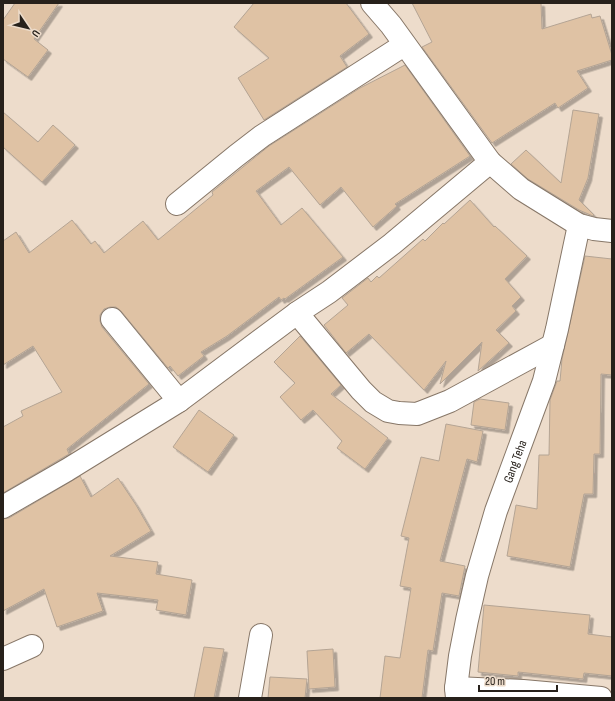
<svg xmlns="http://www.w3.org/2000/svg" width="615" height="701" viewBox="0 0 615 701" font-family="'Sofia Sans Condensed',sans-serif">
<style>
.building{fill:#dfc2a4;stroke:#b4a494;filter:url(#shadow)}
.lines{fill:none;stroke-linecap:round;stroke-linejoin:round}
.minor-casing{stroke:#877768;stroke-width:24}
.minor{stroke:#fff;stroke-width:22}
.labels{text-anchor:middle;stroke-width:3;stroke-linejoin:round;paint-order:stroke}
.street-label{font-size:13px;fill:#27211b;stroke:#eddccb}
</style>
<defs>
<filter id="shadow"><feDropShadow dx="3.5" dy="3.5" stdDeviation="0" flood-color="#0004"/></filter>
</defs>
<rect width="100%" height="100%" fill="#eddccb"/>
<!-- building -->
<g class="building">
<path d="M15,3H59L34,39L48,50L28,77L3,59V20Z"/>
<path d="M254,3H346L369,34L340,56L347,67L264,120L238,78L269,58L234,27Z"/>
<path d="M412,3H541L542,29L591,14L592,18L600,16L612,55V60L577,71L588,88L558,108L555,103L492,143L422,47L432,42Z"/>
<path d="M405,65L470,156L395,204L397,206L373,227L341,187L320,205L289,167L256,191L281,225L302,208L343,257L285,299L284,298L281,300L279,297L227,336L201,352L204,356L178,376L170,366L168,368L121,311L116,307H110L104,309L100,315V321L102,327L149,384L67,449L69,454L3,493V427L23,416L21,411L62,392L33,346L3,365V241L16,232L29,253L72,220L91,244L95,241L104,253L143,221L158,240L213,195L212,192L269,146L360,88Z"/>
<path d="M573,110L599,114L588,178L579,200L594,215L593,216L579,210L528,179L511,164L526,150L561,183Z"/>
<path d="M3,112L38,142L53,125L75,145L42,182L3,147Z"/>
<path d="M470,200L494,227L495,226L527,256L505,279L521,297L512,306L516,311L496,330L509,343L478,371L482,342L440,384L446,361L424,390L369,334L346,353L324,325L348,305L342,298L368,278L371,282L377,276L379,278L423,239L425,241L443,223L444,224Z"/>
<path d="M585,256L612,259V375L601,374L600,454H594L593,494H584L570,567L507,556L516,505L537,509L539,455H549L550,400L557,381H560L562,359Z"/>
<path d="M300,336L341,385L331,394L388,438L365,469L337,448L342,441L313,410L301,420L280,397L295,383L274,362Z"/>
<path d="M480,399L509,403L505,430L471,425L474,402Z"/>
<path d="M199,410L234,435L208,472L173,447Z"/>
<path d="M446,424L483,431L477,462L467,459L440,561L465,566L459,596L442,593L433,651L428,650L422,698H380L385,656L400,658L411,588L400,586L409,538L401,536L421,457L439,461Z"/>
<path d="M80,476L91,497L118,478L136,505L151,531L110,556L158,562L156,574L192,580L186,615L156,610L158,600L97,593L103,611L57,627L44,589L3,611V519L9,518Z"/>
<path d="M484,605L590,615L588,634L612,637V676L584,673L583,679L518,672V676L478,672Z"/>
<path d="M204,647L224,649L214,698H194Z"/>
<path d="M333,649L335,687L309,689L307,651Z"/>
<path d="M270,677L307,679L305,698H268Z"/>
</g>
<g class="lines">
<!-- minor casing -->
<g class="minor-casing">
<g id="minor">
<path d="M372,3L391,25L490,162L521,189L579,225L594,229L612,231"/>
<path d="M177,204L236,156L262,136L404,45"/>
<path d="M297,313L361,390L373,402L388,411L399,413L417,414L450,401L553,345"/>
<path d="M112,319L179,401"/>
<path d="M3,507L67,470L179,401L297,313L329,292L392,244L490,162"/>
<path d="M3,659L32,646"/>
<path d="M456,688L523,691L601,698"/>
<path d="M250,698L261,635"/>
<path id="s1" d="M457,698L456,688L460,656L467,620L477,576L496,511L544,381L557,329L579,225"/>
</g>
</g>
<!-- minor -->
<use href="#minor" class="minor"/>
</g>
<g class="labels">
<!-- street labels -->
<g class="street-label">
<text dy="5" stroke="none"><textPath href="#s1" startOffset="245">Gang Teha</textPath></text>
</g>
</g>
<!-- border -->
<rect width="615" height="701" fill="none" stroke="#27211b" stroke-width="8"/>
<!-- north arrow -->
<g transform="translate(28 28) rotate(125)" stroke="#eddccb" stroke-width="3" paint-order="stroke">
<path d="M0-3L7 15L0 10L-7 15Z" fill="#27211b"/>
<text y="-6" font-size="11" font-weight="bold" text-anchor="middle" fill="#27211b">U</text>
</g>
<!-- scale -->
<path d="M479 685v6h78v-6" fill="none" stroke="#27211b" stroke-width="2"/>
<text x="485" y="685" font-size="12" fill="#27211b" stroke="#eddccb" stroke-width="3" paint-order="stroke">20 m</text>
</svg>
